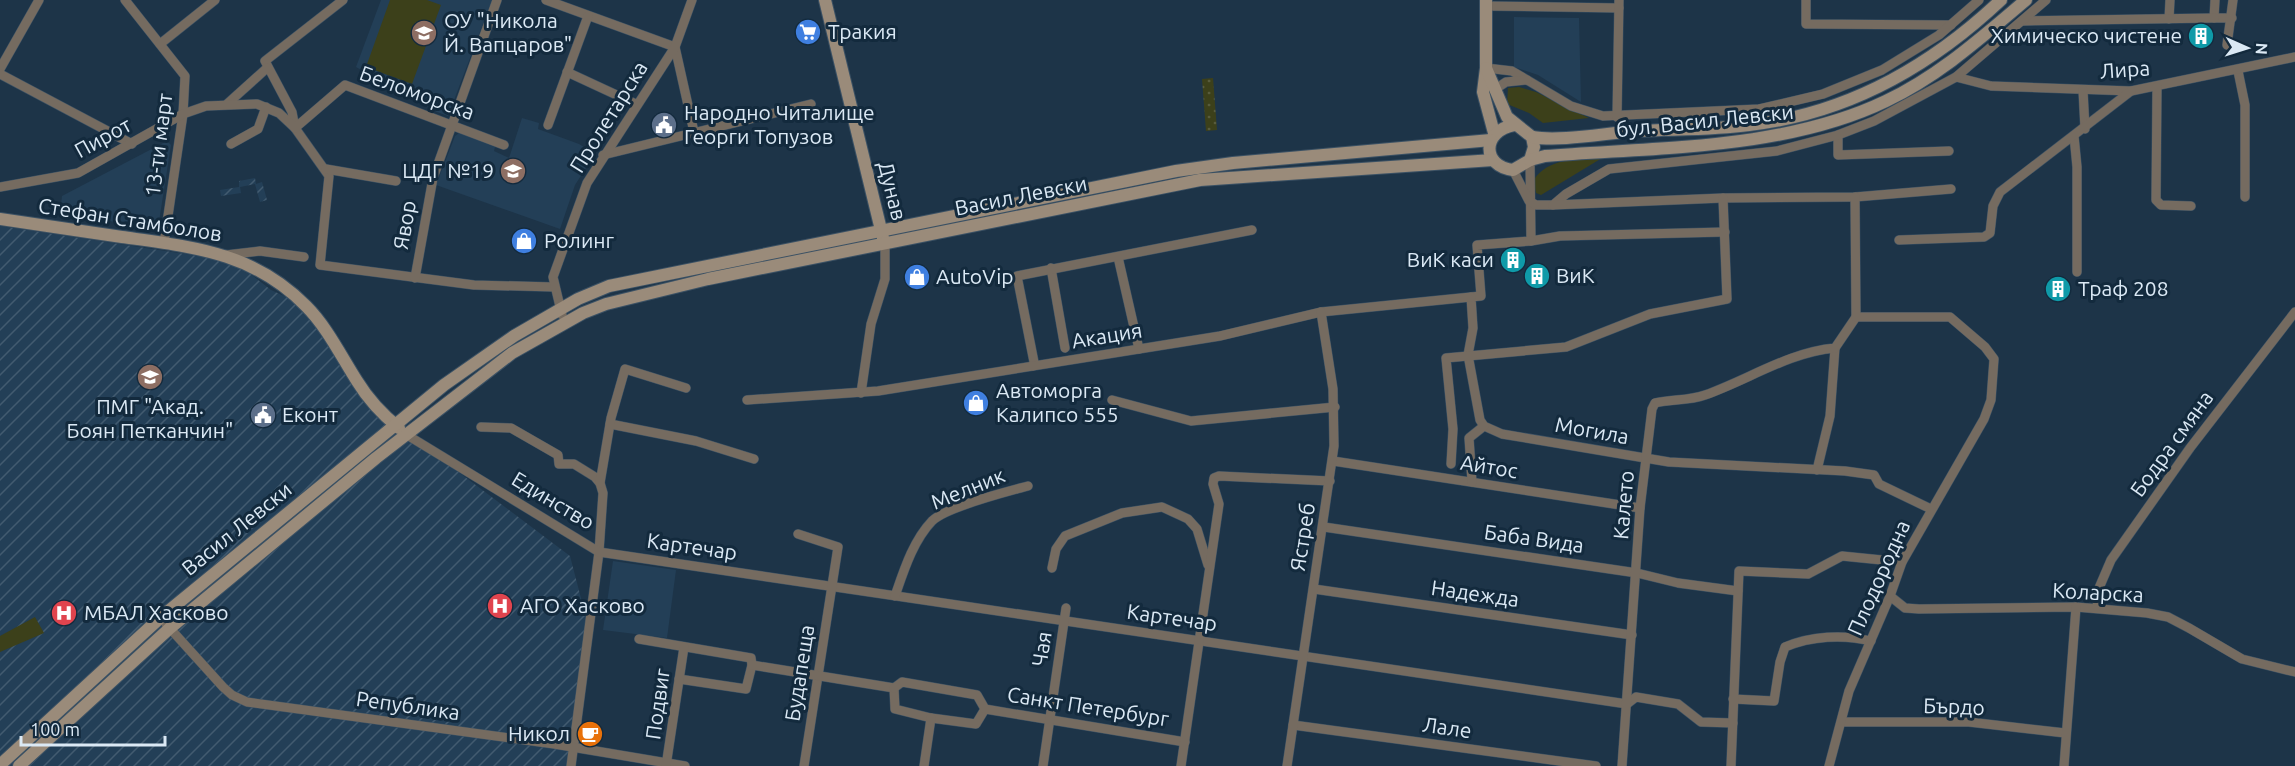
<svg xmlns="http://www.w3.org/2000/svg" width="2295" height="766" viewBox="0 0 2295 766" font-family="Ubuntu,sans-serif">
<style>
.built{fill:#233f57}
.industrial{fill:url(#industrial-furrows)}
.grass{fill:#3c401a}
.park{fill:url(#park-dots)}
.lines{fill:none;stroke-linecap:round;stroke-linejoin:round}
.street-casing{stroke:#3b5164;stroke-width:10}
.secondary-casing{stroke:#3b5164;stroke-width:14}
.street{stroke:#756b60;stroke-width:9}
.secondary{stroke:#9a8b7a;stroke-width:12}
.labels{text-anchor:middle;stroke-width:6;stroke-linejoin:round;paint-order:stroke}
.poi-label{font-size:21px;fill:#dbe9f5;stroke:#132a3d;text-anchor:start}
.street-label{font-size:21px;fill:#dbe9f5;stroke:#132a3d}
</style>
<defs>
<pattern id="industrial-furrows" width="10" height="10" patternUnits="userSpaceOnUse" patternTransform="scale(1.5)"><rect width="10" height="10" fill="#233f57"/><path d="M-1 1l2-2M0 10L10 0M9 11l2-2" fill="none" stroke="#425b70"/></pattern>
<pattern id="park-dots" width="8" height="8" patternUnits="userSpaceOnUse" patternTransform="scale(1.5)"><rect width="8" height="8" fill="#3c401a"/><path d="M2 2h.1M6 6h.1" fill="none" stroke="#585c3c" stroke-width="1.8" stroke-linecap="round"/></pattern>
</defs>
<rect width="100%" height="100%" fill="#1d3448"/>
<!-- built -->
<g class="built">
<path d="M381,0H492L448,116L437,112L356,67Z"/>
<path d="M1514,17L1579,18L1581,102L1538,75L1514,67Z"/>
<path d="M522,118L539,123L538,129L579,144L595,154L575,185L560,229L436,185L455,136L459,133L495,147L494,151L509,158Z"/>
<path d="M167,141L171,145L158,228L60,214L62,196Z"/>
<path d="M613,561L676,570L667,638L603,630Z"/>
</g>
<!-- industrial -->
<g class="industrial">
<path d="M255,178L256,184L262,182L267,200L260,202L255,184L240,187L241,193L221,196L220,190L239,187V181Z"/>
<path d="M0,226L212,258L226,255L271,290L306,306L358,383L416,440L570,556L589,629L570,766H0Z"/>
</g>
<!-- grass -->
<g class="grass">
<path d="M390,0H427L441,5L412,84L366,67Z"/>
<path d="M1519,87L1536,92L1589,118L1543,123L1529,113L1507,104L1508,88Z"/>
<path d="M1602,158L1541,195L1536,193L1533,181C1548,157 1577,160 1602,158Z"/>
<path d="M35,617L44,633L0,652V636Z"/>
</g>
<!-- park -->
<path class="park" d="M1213,78L1217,130L1206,131L1202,79Z"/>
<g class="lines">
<!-- street casing -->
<g class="street-casing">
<g id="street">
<path d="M125,0L185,76L183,114L164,243"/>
<path d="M343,0L265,61L292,112L295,128L329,176L320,265L474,285L554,287"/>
<path d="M546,0L675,47L694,132"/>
<path d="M1806,0V24L1951,25"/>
<path d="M2215,0L2214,18H2232"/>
<path d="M1486,6L1619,8"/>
<path d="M2169,19L2170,0"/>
<path d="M2023,21L2214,18"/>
<path d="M160,44L215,0"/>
<path d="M2227,45L2233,0"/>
<path d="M1486,68L1512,71L1571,106L1603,116L1759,109L1823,94L1882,70L1939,35L1979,0"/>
<path d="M0,69L39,0"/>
<path d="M2238,71L2245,105V197"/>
<path d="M567,72L636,104"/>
<path d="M0,74L132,144"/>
<path d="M1956,77L1991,86L2131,91L2295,57"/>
<path d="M2157,87L2156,200L2161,205L2191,206"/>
<path d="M1494,90L1506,82L1527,80"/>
<path d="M2083,90L2085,129"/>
<path d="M227,104L267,68"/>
<path d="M1617,117L1619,0"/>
<path d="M548,125L588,16"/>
<path d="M1838,135V155L1949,151"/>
<path d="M2074,136L2077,167V272"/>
<path d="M231,144L258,129L266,107"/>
<path d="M603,155L811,104"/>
<path d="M1530,160L1531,241L1560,236L1725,232"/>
<path d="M326,169L396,181"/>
<path d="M1513,170L1529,201L1536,205H1553L1566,194L1609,169L1777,151L1838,135L1874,121L1956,77L2046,0"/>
<path d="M0,187L78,173L183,114L206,106L257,104L279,113L295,128L345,85L504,145"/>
<path d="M1553,205L1723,198L1855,197L1951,189"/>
<path d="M1899,240L1984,237L1990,233L1993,206L2000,192L2131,91"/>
<path d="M1531,241L1477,245L1481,296L1471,297L1473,328L1468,355L1480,420L1484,426L1502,434L1669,462L1845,471L1874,475L1879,484L1931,509"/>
<path d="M226,255L260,251L304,257"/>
<path d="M1118,257L1139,349"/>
<path d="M1051,268L1065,348"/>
<path d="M415,278L433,178L497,0"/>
<path d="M562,315L553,277L587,183L675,47L692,0"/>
<path d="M1033,366L1034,362L1017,276L1252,230"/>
<path d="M861,393L871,324L885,279V245"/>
<path d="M747,400L878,391L1220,336L1321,312L1471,297"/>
<path d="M1112,400L1191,421L1335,407"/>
<path d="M610,424L696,441L754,459"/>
<path d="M481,427L511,428L558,455L559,464H574L595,477L600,483L603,493L599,552L571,766"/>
<path d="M407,435L599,552L1627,704L1636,697L1678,704L1701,722L1733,723"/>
<path d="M1333,461L1640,508"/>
<path d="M1451,464L1453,429L1446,358L1566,347L1650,314L1727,299L1723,198"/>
<path d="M1817,470L1830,416L1835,348"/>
<path d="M1472,482L1469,438L1484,426"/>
<path d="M600,483L611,418L625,369L686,388"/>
<path d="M1324,527L1637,573L1678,583L1738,591"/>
<path d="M798,534L838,547L804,766"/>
<path d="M1052,568L1056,549L1065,536L1122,513L1162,507L1188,519L1197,529L1208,565"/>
<path d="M1314,589L1632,635"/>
<path d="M895,596C904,570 913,541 932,521C946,507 1006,492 1028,486"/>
<path d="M1890,596L1905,608L1919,609L2076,607L2147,613L2168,617L2189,628L2242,659L2295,672"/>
<path d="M2097,607L2099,588L2111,560L2190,448L2295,312"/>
<path d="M166,624L223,687L232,695L247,702L554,744L685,766"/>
<path d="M639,639L751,658L752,665L746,689L679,679"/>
<path d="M752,665L894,688L895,709L931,718L976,724L985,709"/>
<path d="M894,688L902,682L977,695L985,709L1185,742"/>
<path d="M1733,699L1774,701L1780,662L1785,647C1811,636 1843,634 1871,641"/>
<path d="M1842,722H1969L2065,733"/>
<path d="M1293,725L1596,766"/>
<path d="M666,766L684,647"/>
<path d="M924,766L931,718"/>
<path d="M1043,766L1066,608"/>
<path d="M1181,766L1219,504L1213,484L1214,478L1219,476L1330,481"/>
<path d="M1287,766L1334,446L1333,389L1321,312"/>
<path d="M1622,766L1640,508L1652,409L1655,403C1672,399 1688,401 1705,395C1748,380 1789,352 1835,348L1856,317"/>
<path d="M1731,766L1739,571L1808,574L1842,556L1902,562"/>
<path d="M1829,766L1849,691L1890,596L1902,562L1984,419L1991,400L1994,359L1985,347L1950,317H1856L1855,197"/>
<path d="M2064,766L2076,607"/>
</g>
</g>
<!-- secondary casing -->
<g class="secondary-casing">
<g id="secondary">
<path d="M825,0L883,238"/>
<path d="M1486,0V68L1483,92L1494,133"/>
<path d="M1486,68L1507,117L1532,137L1534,147L1530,160L1513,170C1481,166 1482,131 1514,125"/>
<path d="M1532,137C1560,142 1606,133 1636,131C1673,129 1712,130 1749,125C1847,114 1931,66 2001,0"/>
<path d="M1530,160L1545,156C1656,147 1784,150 1886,101C1939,76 1982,37 2026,0"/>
<path d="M0,219C41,225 81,231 122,237C193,247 253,252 306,306C327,327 341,356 357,381C368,399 383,415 399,428"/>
<path d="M0,765L160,618L444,385L514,336L578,299L609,286L1176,171L1233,163L1491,140"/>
<path d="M19,766L170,628L376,458L512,353L583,313L606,304L708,279L1200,180L1493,160"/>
</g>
</g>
<!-- street -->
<use href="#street" class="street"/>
<!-- secondary -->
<use href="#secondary" class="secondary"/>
</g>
<!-- icons -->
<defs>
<g id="supermarket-disc" transform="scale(1.35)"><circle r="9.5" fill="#3f7fe0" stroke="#132a3d"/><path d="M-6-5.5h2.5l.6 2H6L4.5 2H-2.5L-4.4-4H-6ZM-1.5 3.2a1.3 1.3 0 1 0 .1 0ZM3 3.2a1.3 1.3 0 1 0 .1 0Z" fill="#fff"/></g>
<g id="school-disc" transform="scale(1.35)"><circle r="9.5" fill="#8d6e63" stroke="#132a3d"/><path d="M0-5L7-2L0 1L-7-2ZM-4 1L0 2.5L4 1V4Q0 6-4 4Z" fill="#fff"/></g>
<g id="building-disc" transform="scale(1.35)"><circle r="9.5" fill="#0f9aa8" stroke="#132a3d"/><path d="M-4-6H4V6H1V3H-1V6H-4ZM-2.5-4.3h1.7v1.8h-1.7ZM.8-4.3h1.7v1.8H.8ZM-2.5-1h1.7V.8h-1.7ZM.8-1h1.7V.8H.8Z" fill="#fff"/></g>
<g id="civic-disc" transform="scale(1.35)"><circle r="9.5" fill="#5c6f8a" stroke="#132a3d"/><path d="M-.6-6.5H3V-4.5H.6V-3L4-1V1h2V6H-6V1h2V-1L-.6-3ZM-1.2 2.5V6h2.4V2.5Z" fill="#fff"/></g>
<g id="shop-disc" transform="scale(1.35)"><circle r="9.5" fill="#3f7fe0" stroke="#132a3d"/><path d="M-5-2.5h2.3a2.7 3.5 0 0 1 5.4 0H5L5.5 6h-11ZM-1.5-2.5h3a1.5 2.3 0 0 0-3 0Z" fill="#fff"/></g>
<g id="hospital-disc" transform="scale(1.35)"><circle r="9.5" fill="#e0444e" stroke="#132a3d"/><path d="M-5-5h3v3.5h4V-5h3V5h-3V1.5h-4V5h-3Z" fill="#fff"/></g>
<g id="cafe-disc" transform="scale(1.35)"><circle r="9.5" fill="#e8710a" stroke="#132a3d"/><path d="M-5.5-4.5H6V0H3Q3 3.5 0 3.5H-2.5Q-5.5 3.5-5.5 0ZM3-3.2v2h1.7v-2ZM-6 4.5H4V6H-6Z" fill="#fff"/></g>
</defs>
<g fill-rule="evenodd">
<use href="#supermarket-disc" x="808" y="32"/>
<use href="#school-disc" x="424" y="33"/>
<use href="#building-disc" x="2201" y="36"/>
<use href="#civic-disc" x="664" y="125"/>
<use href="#school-disc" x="513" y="171"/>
<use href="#shop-disc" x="524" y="241"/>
<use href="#building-disc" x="1513" y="260"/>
<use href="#building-disc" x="1537" y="276"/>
<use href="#shop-disc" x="917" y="277"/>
<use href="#building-disc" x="2058" y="289"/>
<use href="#school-disc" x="150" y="377"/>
<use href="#shop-disc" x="976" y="403"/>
<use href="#civic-disc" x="263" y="415"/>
<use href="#hospital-disc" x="500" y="606"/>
<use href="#hospital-disc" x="64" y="613"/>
<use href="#cafe-disc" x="590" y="734"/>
</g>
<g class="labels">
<!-- poi labels -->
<g class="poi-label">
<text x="444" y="28">ОУ "Никола<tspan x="444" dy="24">Й. Вапцаров"</tspan></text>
<text x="828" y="39">Тракия</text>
<text x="2182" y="43" text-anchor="end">Химическо чистене</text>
<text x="684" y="120">Народно Читалище<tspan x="684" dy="24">Георги Топузов</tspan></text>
<text x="494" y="178" text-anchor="end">ЦДГ №19</text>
<text x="544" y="248">Ролинг</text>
<text x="1494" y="267" text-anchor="end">ВиК каси</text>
<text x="1556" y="283">ВиК</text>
<text x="936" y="284">AutoVip</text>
<text x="2078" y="296">Траф 208</text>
<text x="996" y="398">Автоморга<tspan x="996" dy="24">Калипсо 555</tspan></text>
<text x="150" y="414" text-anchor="middle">ПМГ "Акад.<tspan x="150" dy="24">Боян Петканчин"</tspan></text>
<text x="282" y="422">Еконт</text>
<text x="520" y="613">АГО Хасково</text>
<text x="84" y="620">МБАЛ Хасково</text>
<text x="570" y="741" text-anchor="end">Никол</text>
</g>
<!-- street labels -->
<g class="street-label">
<text transform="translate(2125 70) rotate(-4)" y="7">Лира</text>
<text transform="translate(417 93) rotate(20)" y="7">Беломорска</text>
<text transform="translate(609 117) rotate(-58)" y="7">Пролетарска</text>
<text transform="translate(1705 121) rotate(-6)" y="7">бул. Васил Левски</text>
<text transform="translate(103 138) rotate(-29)" y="7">Пирот</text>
<text transform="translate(159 145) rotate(-83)" y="7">13-ти март</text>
<text transform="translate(892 191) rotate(76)" y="7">Дунав</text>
<text transform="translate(1021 196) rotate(-11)" y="7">Васил Левски</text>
<text transform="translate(130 220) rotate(9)" y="7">Стефан Стамболов</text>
<text transform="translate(405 225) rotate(-80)" y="7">Явор</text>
<text transform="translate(1107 336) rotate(-9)" y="7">Акация</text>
<text transform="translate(1592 431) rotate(10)" y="7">Могила</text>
<text transform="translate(2172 444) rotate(-54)" y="7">Бодра смяна</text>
<text transform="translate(1489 467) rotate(9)" y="7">Айтос</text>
<text transform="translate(968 489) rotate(-22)" y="7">Мелник</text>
<text transform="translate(553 501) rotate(31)" y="7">Единство</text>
<text transform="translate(1624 505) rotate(-85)" y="7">Калето</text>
<text transform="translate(237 529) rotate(-39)" y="7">Васил Левски</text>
<text transform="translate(1303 537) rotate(-81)" y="7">Ястреб</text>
<text transform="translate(1534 539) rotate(8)" y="7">Баба Вида</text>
<text transform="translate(692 547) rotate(8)" y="7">Картечар</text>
<text transform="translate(1879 578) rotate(-66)" y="7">Плодородна</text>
<text transform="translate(2098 593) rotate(3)" y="7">Коларска</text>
<text transform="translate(1475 594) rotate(8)" y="7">Надежда</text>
<text transform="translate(1172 618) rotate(8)" y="7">Картечар</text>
<text transform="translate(1042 649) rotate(-81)" y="7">Чая</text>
<text transform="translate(800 673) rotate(-81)" y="7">Будапеща</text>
<text transform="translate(658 704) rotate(-82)" y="7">Подвиг</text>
<text transform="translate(408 706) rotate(8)" y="7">Република</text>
<text transform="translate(1088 707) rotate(9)" y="7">Санкт Петербург</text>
<text transform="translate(1954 707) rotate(2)" y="7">Бърдо</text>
<text transform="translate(1447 728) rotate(8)" y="7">Лале</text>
</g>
</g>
<!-- north arrow -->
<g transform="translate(2247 48) rotate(93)" stroke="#132a3d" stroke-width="4.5" paint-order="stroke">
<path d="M0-4.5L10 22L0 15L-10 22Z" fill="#dbe9f5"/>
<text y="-9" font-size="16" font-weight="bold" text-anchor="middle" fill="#dbe9f5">N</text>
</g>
<!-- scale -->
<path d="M21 736v9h144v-9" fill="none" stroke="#dbe9f5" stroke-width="3"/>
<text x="30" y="736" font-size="18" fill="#dbe9f5" stroke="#132a3d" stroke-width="4.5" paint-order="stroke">100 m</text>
</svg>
